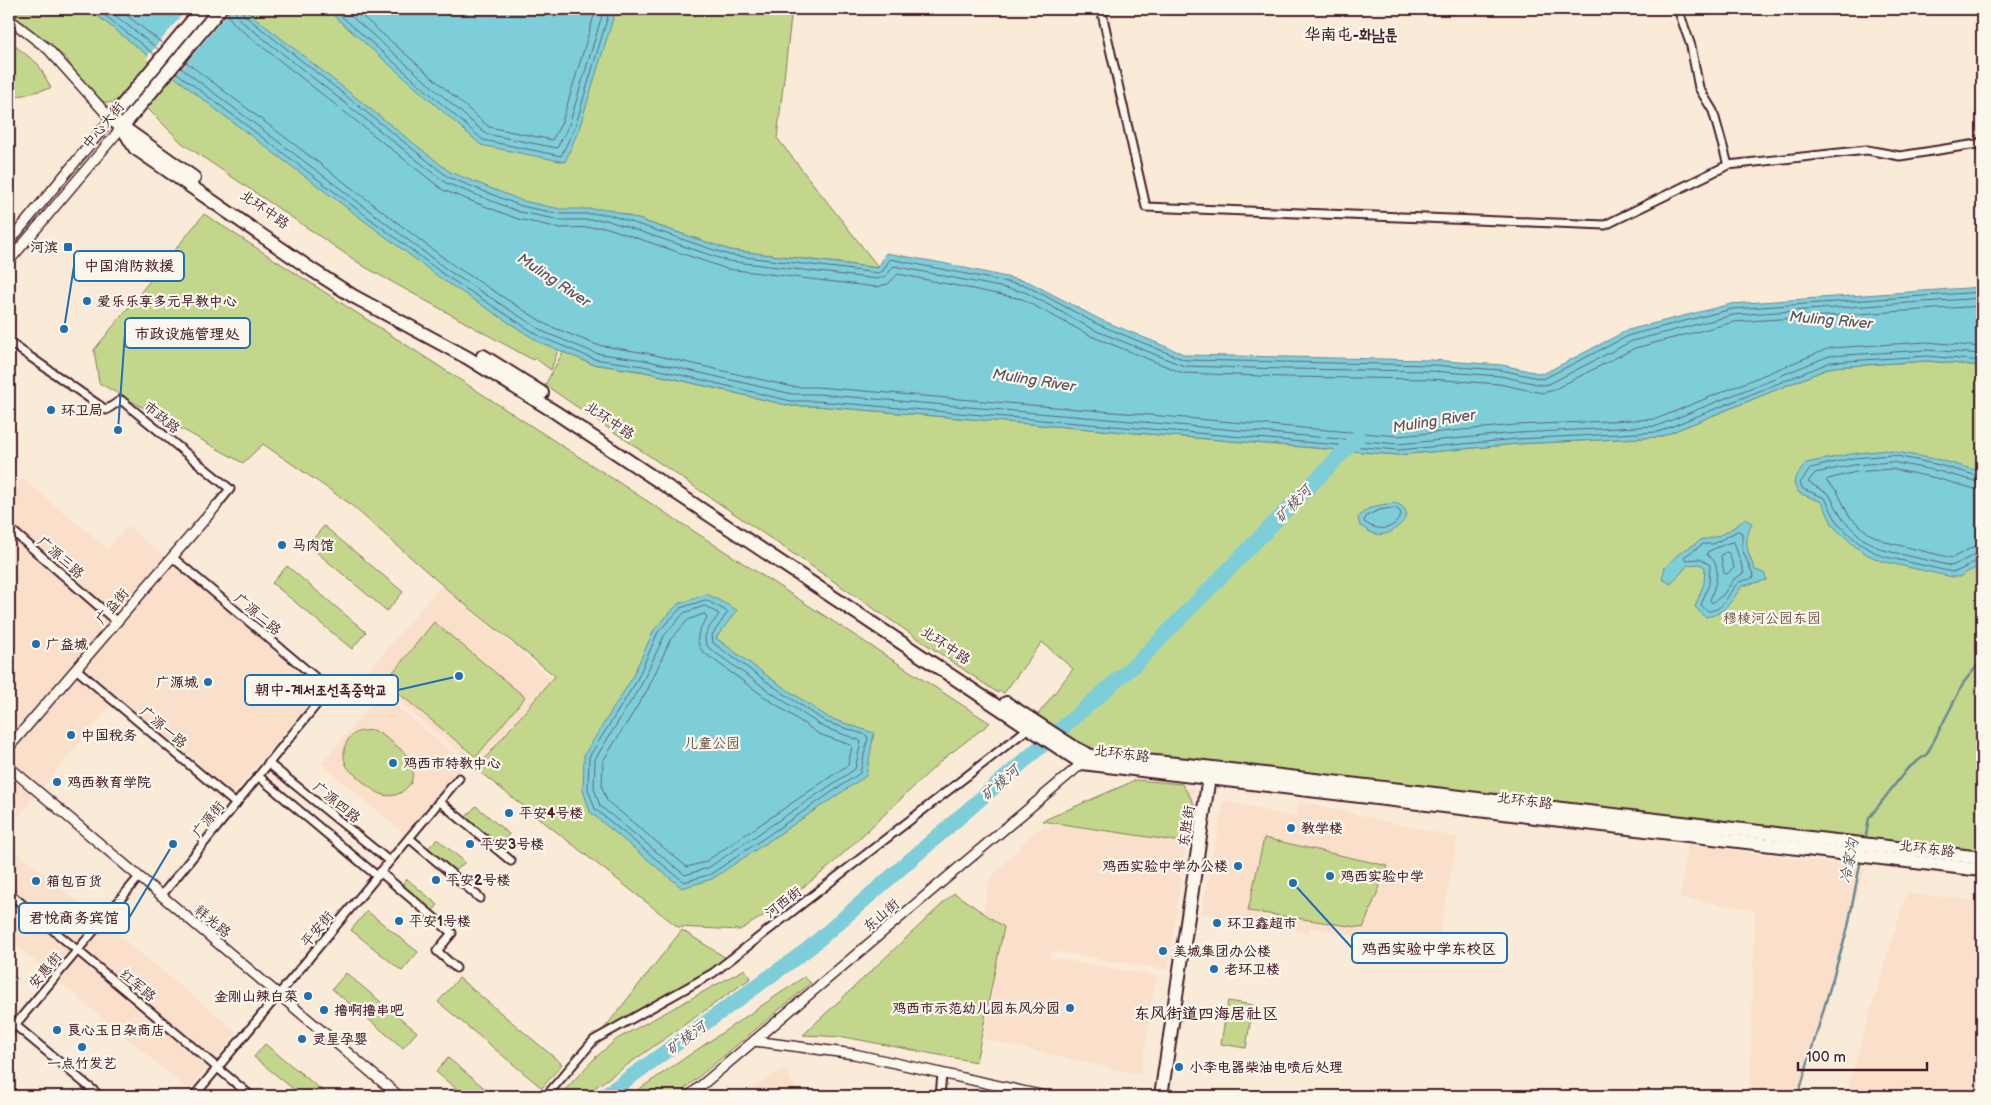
<svg xmlns="http://www.w3.org/2000/svg" width="1991" height="1105" viewBox="0 0 1991 1105" font-family="'Balsamiq Sans','LXGW WenKai TC','Poor Story',sans-serif">
<style>
.built{fill:#fae0ca}
.green{fill:#c3d78c;stroke:#867b5c}
.water{fill:#7eceda;stroke:#698894}
.pier{fill:#faead8}
.lines{fill:none;stroke-linecap:round;stroke-linejoin:round}
.shore{stroke:#5f6571;stroke-width:1}
.stream{stroke:#698894;stroke-width:2.5}
.river{stroke:#7eceda;stroke-width:15}
.street-casing{stroke:#4a1f2b;stroke-width:11}
.secondary-casing{stroke:#4a1f2b;stroke-width:12}
.highway-casing{stroke:#4a1f2b;stroke-width:16}
.street{stroke:#fbf7ec;stroke-width:7}
.secondary{stroke:#fbf7ec;stroke-width:9}
.highway{stroke:#fbf7ec;stroke-width:12}
.poi-dot{fill:#1f6fb2;stroke:#fbf7ec;stroke-width:2}
.labels{text-anchor:middle;stroke-width:4.5;stroke-linejoin:round;paint-order:stroke}
.street-label{font-size:14px;fill:#4a1f2b;stroke:#fbf7ec}
.poi-label{font-size:14px;font-weight:bold;fill:#4a1f2b;stroke:#fbf7ec;text-anchor:start}
.park-label{font-size:14px;fill:#684d43;stroke:#fbf7ec}
.water-label{font-size:15px;font-style:italic;fill:#5a5460;stroke:#fbf7ec}
.quarter-label{font-size:16px;font-weight:bold;fill:#4a1f2b;stroke:#fbf7ec}
.leader{fill:none;stroke:#1f6fb2;stroke-width:2}
.callout-dot{fill:#1f6fb2;stroke:#fbf7ec;stroke-width:2}
.callout{fill:#fbf7ec;stroke:#1f6fb2;stroke-width:2}
.callout-label{font-size:15px;text-anchor:middle;font-weight:bold;fill:#4a1f2b}
</style>
<rect width="100%" height="100%" fill="#faead8"/>
<filter id="ink" filterUnits="userSpaceOnUse"><feTurbulence type="fractalNoise" baseFrequency=".02" numOctaves="2"/><feDisplacementMap in="SourceGraphic" scale="10" xChannelSelector="R" yChannelSelector="G"/><feConvolveMatrix kernelMatrix="1 2 1 2 8 2 1 2 1" color-interpolation-filters="sRGB"/></filter>
<g filter="url(#ink)">
<!-- built -->
<g class="built">
<path d="M22,478L107,548L128,526L322,689L233,794L118,697L9,828V493Z"/>
<path d="M441,585L551,678L476,766L366,674Z"/>
<path d="M381,693L465,763L405,834L321,764Z"/>
<path d="M1138,783L1194,789L1168,970L1052,951L1050,957L1010,951L1157,976L1140,1075L983,1039L997,971L972,967L990,879L1034,832Z"/>
<path d="M1224,801L1294,817L1299,801L1458,838L1436,952L1310,927L1309,934L1290,928L1201,914Z"/>
<path d="M1688,844L1865,868L1799,1096H1749L1755,910L1680,898Z"/>
<path d="M9,846L237,1032L189,1090L9,940Z"/>
<path d="M1906,893L1982,901V1096H1845Z"/>
<path d="M785,1069L799,1096H738L765,1080Z"/>
</g>
<!-- green -->
<g class="green">
<path d="M9,9H792L777,138L879,268L730,250L608,209L551,370L535,358L533,360L365,267L182,143L148,109L120,100L108,103L103,101L96,102L89,95L66,58L9,12Z"/>
<path d="M9,41L38,64L51,88L19,96L9,104Z"/>
<path d="M204,214L990,723L943,759L829,867L779,906L740,930L678,927L476,769L555,676L457,598L349,503L263,444L243,463L99,383L94,350Z"/>
<path d="M563,352L592,364L645,372L791,406H816L1398,455L1517,444L1660,437L1832,367L1928,361L1982,366V854L1090,752L1036,717L1073,669L1042,642L1004,693L1000,691L998,693L545,385Z"/>
<path d="M324,526L403,592L387,611L308,545Z"/>
<path d="M287,566L366,632L352,649L272,583Z"/>
<path d="M434,622L525,697L476,757L385,682Z"/>
<path d="M373,730C383,734 405,751 410,760C414,767 413,776 411,783C394,804 379,796 362,781C358,777 352,773 348,768C341,758 343,741 354,734C359,730 367,731 373,730Z"/>
<path d="M1136,780L1182,784L1194,803L1188,843L1042,821Z"/>
<path d="M476,806L509,834L499,846L465,818Z"/>
<path d="M1264,838L1388,866L1363,928L1248,911Z"/>
<path d="M437,839L465,862L455,872L428,848Z"/>
<path d="M407,879L438,905L432,912L401,885Z"/>
<path d="M954,893L1004,927L976,1062L844,1037L803,1035Z"/>
<path d="M367,911L418,952L402,971L351,930Z"/>
<path d="M682,930L726,958L709,972L603,1030Z"/>
<path d="M745,969L751,978L593,1089L587,1096H559L596,1057L617,1039Z"/>
<path d="M346,973L417,1032L403,1048L332,989Z"/>
<path d="M804,977L811,983L676,1096H629Z"/>
<path d="M459,978L562,1064L542,1088L438,1002Z"/>
<path d="M1228,1001L1253,1005L1246,1048L1221,1044Z"/>
<path d="M265,1044L329,1096H302L254,1057Z"/>
<path d="M448,1058L494,1096H465L436,1072Z"/>
</g>
<!-- water -->
<g class="water">
<path d="M89,9H244L450,172L523,201L560,209H608L730,250L878,268L886,253L942,263L1029,282L1099,319L1186,355L1431,360L1502,365L1543,374L1628,330L1731,304L1982,287V366L1928,361L1832,367L1660,437L1517,444L1398,455L816,406H791L641,371L592,364L539,342L443,280L210,105Z"/>
<path d="M326,9H616L579,129L565,162L481,145Z"/>
<path d="M1886,450L1940,460L1982,472V564L1959,577H1952L1881,561L1868,555L1857,548L1833,526L1822,502L1799,493L1794,484L1795,478L1806,463L1851,454Z"/>
<path d="M1396,503L1403,507L1407,514C1402,526 1389,537 1375,534C1370,533 1365,528 1360,526L1358,518C1367,505 1381,505 1396,503Z"/>
<path d="M1745,519L1752,523C1743,543 1747,550 1755,570L1764,573L1767,580L1742,586C1732,601 1724,615 1705,617L1695,607L1704,583L1705,567L1699,564L1688,565L1671,584L1662,579L1665,567C1671,562 1677,554 1684,550C1690,547 1696,544 1702,539C1716,540 1734,528 1745,519Z"/>
<path d="M707,594L737,610L716,638L773,680L829,718L874,733L866,776L712,879L682,888L590,812L583,790L584,755L631,680L654,630L678,604Z"/>
</g>
<!-- pier -->
<path class="pier" d="M187,9H231L173,79L146,58Z"/>
<g class="lines">
<!-- shore -->
<g class="shore">
<path d="M97,9L155,55"/>
<path d="M107,9L159,50"/>
<path d="M119,9L163,44"/>
<path d="M228,9L229,17L235,25L443,190L518,219L560,228L605,227L727,269L876,287L888,284L898,274L1022,299L1091,336L1183,373L1286,377L1430,379L1499,384L1542,393L1551,391L1635,348L1734,322L1982,306"/>
<path d="M236,9V14L240,20L446,183L520,212L560,220H606L728,261L877,279L886,276L894,266L1025,292L1094,330L1184,366L1286,369L1431,371L1500,376L1542,385L1549,384L1632,341L1733,315L1982,298"/>
<path d="M242,9L244,15L448,177L521,206L560,214H607L729,255L878,273L883,271L890,259L1027,286L1097,324L1185,360L1431,365L1501,370L1543,379L1630,335L1732,309L1982,292"/>
<path d="M333,9L483,140L561,156L575,127L610,9"/>
<path d="M343,9L486,134L557,148L569,125L604,9"/>
<path d="M354,9L489,127L552,140L562,122L596,9"/>
<path d="M186,62L453,265L547,325L597,345L646,353L793,387H817L1398,436L1516,425L1656,419L1830,348L1927,342L1982,347"/>
<path d="M181,68L449,271L544,332L595,353L644,360L792,394H817L1398,444L1517,433L1657,426L1829,356L1927,350L1982,354"/>
<path d="M177,73L446,276L541,337L594,359L643,366L791,401H816L1398,450L1517,439L1658,432L1831,362L1927,356L1982,361"/>
<path d="M1982,477L1939,465L1892,455L1853,458L1811,468L1800,483L1803,489L1825,498L1838,524L1860,544L1882,556L1952,572C1962,572 1971,561 1982,560"/>
<path d="M1982,483L1938,471L1892,462L1854,465L1815,473L1808,482L1829,494L1843,520L1863,539L1883,550L1952,566L1976,554L1982,553"/>
<path d="M1982,491L1936,478L1891,469L1856,472L1828,479L1826,481L1837,491L1849,516L1868,533L1886,542L1952,558L1973,547L1982,546"/>
<path d="M1395,508L1400,511L1401,515C1393,532 1377,531 1364,522L1366,516L1379,510Z"/>
<path d="M1738,531L1742,533V549L1754,577C1750,580 1743,580 1739,582C1727,591 1727,611 1707,611L1701,605L1709,584L1710,565L1700,559L1686,560L1684,557L1703,544H1713Z"/>
<path d="M1734,542L1744,573L1734,579L1723,595L1712,603L1710,600C1715,586 1724,564 1707,555V552L1725,544Z"/>
<path d="M1726,552L1729,553L1734,568L1727,574L1724,573L1721,556Z"/>
<path d="M706,600L728,612L712,635L713,643L770,684L826,722L866,735L868,738L860,773L711,874L684,882L595,809L588,789L589,757L636,682L658,632L681,608Z"/>
<path d="M705,606L719,614C713,625 698,635 709,648L766,689L823,727L859,740L861,742L855,769L708,868L685,875L600,806L594,788L595,759L641,685L664,636L684,613Z"/>
<path d="M705,614L707,618C699,629 693,639 703,652L762,695L819,734L851,745L852,747L848,765L705,862L687,867L607,801L602,787L603,761L648,689L670,640L688,620Z"/>
</g>
<!-- stream -->
<g class="stream">
<path d="M1865,841L1869,818L1907,769L1927,754L1964,682L1982,660"/>
<path d="M1798,1096L1848,927L1861,859"/>
</g>
<!-- river -->
<path class="river" d="M604,1096L808,949L1139,661L1358,437"/>
<!-- street casing -->
<g class="street-casing">
<g id="street">
<path d="M1101,9L1146,207L1605,225L1728,165"/>
<path d="M1449,9H1453"/>
<path d="M1678,9L1691,46L1699,88L1713,111L1728,165L1867,150L1900,156L1977,144L1982,141"/>
<path d="M9,342L106,410L121,400L230,489L217,505"/>
<path d="M9,528L117,622"/>
<path d="M76,669L236,804"/>
<path d="M268,763L389,861"/>
<path d="M258,776L377,876"/>
<path d="M439,801L511,861"/>
<path d="M409,838L480,898"/>
<path d="M380,872L452,933L437,951L456,968"/>
<path d="M9,893L251,1096"/>
<path d="M161,896L329,689L172,557"/>
<path d="M9,1020L100,1096"/>
<path d="M9,1032L139,877"/>
<path d="M194,1096L459,778"/>
<path d="M546,1096L594,1040L713,973L1030,727"/>
<path d="M940,1096L942,1074"/>
</g>
</g>
<!-- secondary casing -->
<g class="secondary-casing">
<g id="secondary">
<path d="M9,19L48,49L111,119L9,242"/>
<path d="M9,261L122,127"/>
<path d="M9,747L217,505"/>
<path d="M9,767L399,1096"/>
<path d="M754,1041L854,1054L1045,1096"/>
<path d="M689,1096L1086,760"/>
</g>
</g>
<!-- highway casing -->
<g class="highway-casing">
<g id="highway">
<path d="M220,9L122,127L135,148L312,270L353,296L468,358L555,412L1082,763L1982,870"/>
<path d="M194,178L111,119L202,9"/>
<path d="M483,356L542,393"/>
<path d="M1006,703L1075,748L1091,756L1187,765L1982,858"/>
<path d="M1161,1096L1210,770"/>
</g>
</g>
<!-- street -->
<use href="#street" class="street"/>
<!-- secondary -->
<use href="#secondary" class="secondary"/>
<!-- highway -->
<use href="#highway" class="highway"/>
</g>
</g>
<!-- markers -->
<g class="poi-dot">
<rect x="63" y="242" width="10" height="10" rx="2.5"/>
<circle cx="87" cy="301" r="5"/>
<circle cx="51" cy="410" r="5"/>
<circle cx="282" cy="545" r="5"/>
<circle cx="36" cy="644" r="5"/>
<circle cx="208" cy="682" r="5"/>
<circle cx="71" cy="735" r="5"/>
<circle cx="393" cy="763" r="5"/>
<circle cx="57" cy="782" r="5"/>
<circle cx="509" cy="813" r="5"/>
<circle cx="1291" cy="828" r="5"/>
<circle cx="470" cy="844" r="5"/>
<circle cx="1238" cy="866" r="5"/>
<circle cx="1330" cy="876" r="5"/>
<circle cx="436" cy="880" r="5"/>
<circle cx="36" cy="881" r="5"/>
<circle cx="399" cy="921" r="5"/>
<circle cx="1217" cy="923" r="5"/>
<circle cx="1163" cy="951" r="5"/>
<circle cx="1214" cy="969" r="5"/>
<circle cx="308" cy="996" r="5"/>
<circle cx="1070" cy="1008" r="5"/>
<circle cx="324" cy="1010" r="5"/>
<circle cx="57" cy="1030" r="5"/>
<circle cx="302" cy="1039" r="5"/>
<circle cx="82" cy="1047" r="5"/>
<circle cx="1179" cy="1067" r="5"/>
</g>
<g class="labels">
<!-- street labels -->
<g class="street-label">
<text transform="translate(103 125) rotate(-50)" y="5">中心大街</text>
<text transform="translate(265 209) rotate(35)" y="5">北环中路</text>
<text transform="translate(162 417) rotate(39)" y="5">市政路</text>
<text transform="translate(610 420) rotate(34)" y="5">北环中路</text>
<text transform="translate(61 557) rotate(41)" y="5">广源三路</text>
<text transform="translate(112 606) rotate(-49)" y="5">广益街</text>
<text transform="translate(258 614) rotate(40)" y="5">广源二路</text>
<text transform="translate(946 645) rotate(34)" y="5">北环中路</text>
<text transform="translate(164 727) rotate(40)" y="5">广源一路</text>
<text transform="translate(1122 753) rotate(7)" y="5">北环东路</text>
<text transform="translate(1525 800) rotate(7)" y="5">北环东路</text>
<text transform="translate(337 802) rotate(39)" y="5">广源四路</text>
<text transform="translate(208 819) rotate(-51)" y="5">广源街</text>
<text transform="translate(1186 826) rotate(-81)" y="5">东胜街</text>
<text transform="translate(1927 848) rotate(7)" y="5">北环东路</text>
<text transform="translate(783 902) rotate(-38)" y="5">河西街</text>
<text transform="translate(881 915) rotate(-40)" y="5">东山街</text>
<text transform="translate(213 921) rotate(40)" y="5">祥光路</text>
<text transform="translate(317 929) rotate(-50)" y="5">平安街</text>
<text transform="translate(45 970) rotate(-50)" y="5">安惠街</text>
<text transform="translate(138 985) rotate(40)" y="5">红军路</text>
</g>
<!-- poi labels -->
<g class="poi-label">
<text x="58" y="252" text-anchor="end">河滨</text>
<text x="97" y="306">爱乐乐享多元早教中心</text>
<text x="61" y="415">环卫局</text>
<text x="292" y="550">马肉馆</text>
<text x="46" y="649">广益城</text>
<text x="198" y="687" text-anchor="end">广源城</text>
<text x="81" y="740">中国税务</text>
<text x="403" y="768">鸡西市特教中心</text>
<text x="67" y="787">鸡西教育学院</text>
<text x="519" y="818">平安4号楼</text>
<text x="1301" y="833">教学楼</text>
<text x="480" y="849">平安3号楼</text>
<text x="1228" y="871" text-anchor="end">鸡西实验中学办公楼</text>
<text x="1340" y="881">鸡西实验中学</text>
<text x="446" y="885">平安2号楼</text>
<text x="46" y="886">箱包百货</text>
<text x="409" y="926">平安1号楼</text>
<text x="1227" y="928">环卫鑫超市</text>
<text x="1173" y="956">美城集团办公楼</text>
<text x="1224" y="974">老环卫楼</text>
<text x="298" y="1001" text-anchor="end">金刚山辣白菜</text>
<text x="1060" y="1013" text-anchor="end">鸡西市示范幼儿园东风分园</text>
<text x="334" y="1015">撸啊撸串吧</text>
<text x="67" y="1035">良心玉日杂商店</text>
<text x="312" y="1044">灵星孕婴</text>
<text x="82" y="1068" text-anchor="middle">一点竹发艺</text>
<text x="1189" y="1072">小李电器柴油电喷后处理</text>
</g>
<!-- park labels -->
<g class="park-label">
<text x="1772" y="623">穆棱河公园东园</text>
<text x="712" y="748">儿童公园</text>
</g>
<!-- water labels -->
<g class="water-label">
<text transform="translate(554 280) rotate(34)" y="5">Muling River</text>
<text transform="translate(1831 320) rotate(5)" y="5">Muling River</text>
<text transform="translate(1034 380) rotate(9)" y="5">Muling River</text>
<text transform="translate(1434 421) rotate(-9)" y="5">Muling River</text>
<text transform="translate(1293 504) rotate(-46)" y="5">矿棱河</text>
<text transform="translate(1000 783) rotate(-41)" y="5">矿棱河</text>
<text transform="translate(1849 861) rotate(-79)" y="5">冷家沟</text>
<text transform="translate(686 1038) rotate(-36)" y="5">矿棱河</text>
</g>
<!-- quarter labels -->
<g class="quarter-label">
<text x="1351" y="40">华南屯-화남툰</text>
<text x="1206" y="1019">东风街道四海居社区</text>
</g>
</g>
<!-- callouts -->
<path class="leader" d="M64 329L74 266M118 430L125 333M459 676L398 690M173 844L129 918M1293 883L1352 948"/>
<g class="callout-dot">
<circle cx="64" cy="329" r="5"/>
<circle cx="118" cy="430" r="5"/>
<circle cx="459" cy="676" r="5"/>
<circle cx="173" cy="844" r="5"/>
<circle cx="1293" cy="883" r="5"/>
</g>
<g class="callout">
<rect x="74" y="251" width="110" height="30" rx="5"/>
<rect x="125" y="318" width="125" height="30" rx="5"/>
<rect x="245" y="675" width="153" height="30" rx="5"/>
<rect x="19" y="903" width="110" height="30" rx="5"/>
<rect x="1352" y="933" width="155" height="30" rx="5"/>
</g>
<g class="callout-label">
<text x="129" y="271">中国消防救援</text>
<text x="187" y="339">市政设施管理处</text>
<text x="321" y="695">朝中-계서조선족중학교</text>
<text x="74" y="923">君悦商务宾馆</text>
<text x="1429" y="954">鸡西实验中学东校区</text>
</g>
<!-- margin -->
<rect width="1991" height="1105" fill="none" stroke="#fbf7ec" stroke-width="30"/>
<rect x="15" y="15" width="1961" height="1075" fill="none" stroke="#4a1f2b" stroke-width="2" filter="url(#ink)"/>
<!-- scale -->
<path d="M1798 1062v8h129v-8" fill="none" stroke="#4a1f2b" stroke-width="2.5"/>
<text x="1806" y="1062" font-size="15" fill="#4a1f2b" stroke="#fbf7ec" stroke-width="4" paint-order="stroke">100 m</text>
</svg>
